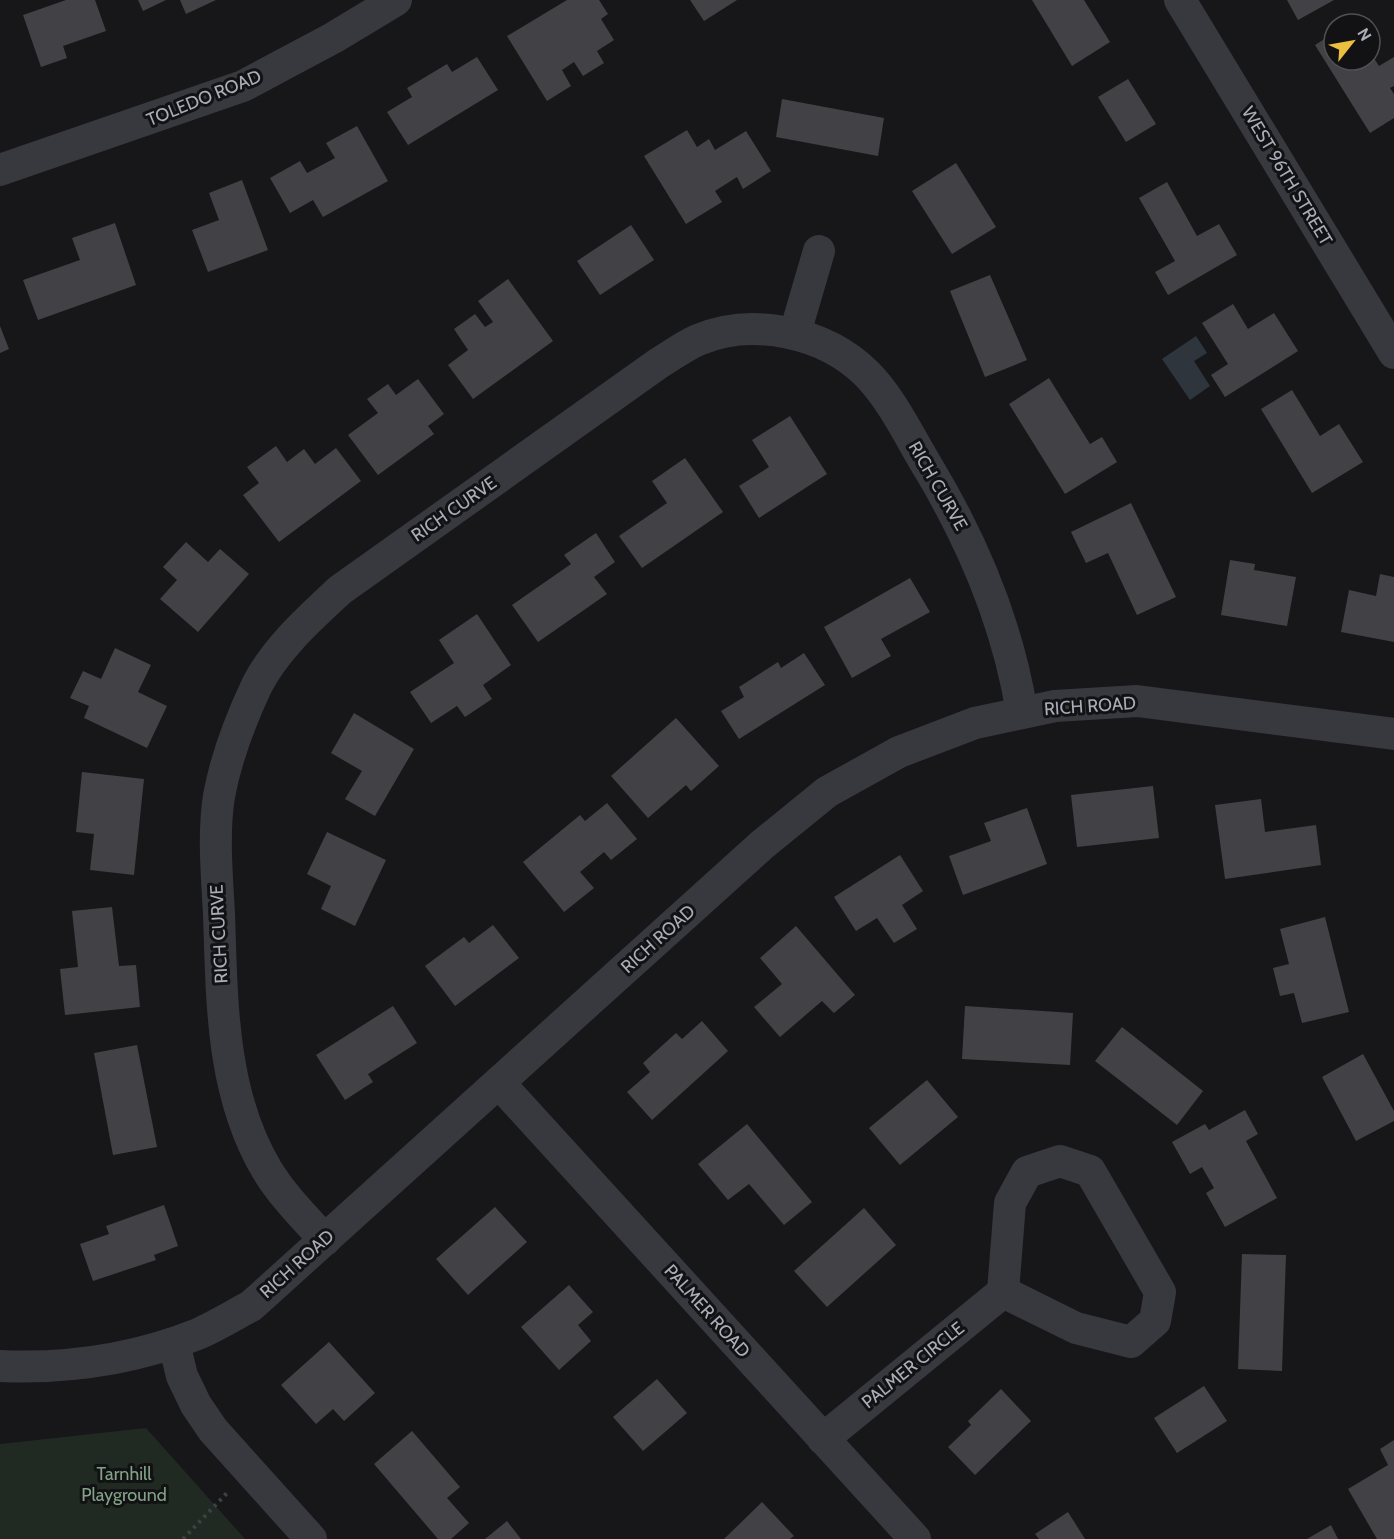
<svg xmlns="http://www.w3.org/2000/svg" width="1394" height="1539" viewBox="0 0 1394 1539" font-family="Cabin,sans-serif">
<style>
.green{fill:#212923}
.water{fill:#2e353d}
.building{fill:#424246}
.lines{fill:none;stroke-linecap:round;stroke-linejoin:round}
.path{stroke:#3e4045;stroke-width:4;stroke-dasharray:3 4.5;stroke-linecap:butt}
.minor{stroke:#38393e;stroke-width:32}
.labels{text-anchor:middle;stroke-width:6;stroke-linejoin:round;paint-order:stroke}
.street-label{font-size:18px;fill:#aaadb8;stroke:#121214}
.park-label{font-size:18px;fill:#82a387;stroke:#121214}
</style>
<rect width="100%" height="100%" fill="#171719"/>
<!-- green -->
<path class="green" d="M146,1428L245,1539H0V1444Z"/>
<!-- water -->
<path class="water" d="M1196,336L1207,353L1194,361L1210,386L1190,400L1162,359Z"/>
<!-- building -->
<g class="building">
<path d="M66,0H95L106,31L63,46L67,58L41,67L23,15Z"/>
<path d="M138,0H166L143,11Z"/>
<path d="M180,0H216L186,14Z"/>
<path d="M567,0H599L608,14L601,19L614,40L597,51L604,63L583,76L574,62L562,70L571,86L547,101L507,36Z"/>
<path d="M690,0H737L704,21Z"/>
<path d="M1032,0H1084L1110,42L1072,66Z"/>
<path d="M1287,0H1334L1298,20Z"/>
<path d="M1334,33V60H1370V52L1379,66L1394,57V86L1390,88L1394,94V118L1370,133L1315,45Z"/>
<path d="M477,57L498,90L408,145L387,112L412,97L407,88L447,64L452,72Z"/>
<path d="M1128,79L1156,124L1126,142L1098,97Z"/>
<path d="M782,99L884,118L878,156L776,137Z"/>
<path d="M357,126L388,181L323,217L313,200L290,213L270,178L300,161L307,173L335,158L326,143Z"/>
<path d="M687,130L697,147L709,139L715,150L746,131L771,171L743,189L737,177L715,191L722,202L686,224L644,156Z"/>
<path d="M956,163L996,227L952,254L912,191Z"/>
<path d="M242,180L268,250L208,272L192,230L219,220L209,193Z"/>
<path d="M1167,182L1197,236L1219,224L1237,255L1168,295L1155,272L1175,261L1139,198Z"/>
<path d="M115,223L136,285L38,320L23,280L80,260L72,238Z"/>
<path d="M631,225L654,260L600,295L577,261Z"/>
<path d="M990,275L1027,360L985,377L950,291Z"/>
<path d="M508,279L553,341L473,399L448,365L468,350L454,329L475,314L485,327L493,322L478,301Z"/>
<path d="M1233,304L1248,329L1274,313L1298,351L1225,397L1211,375L1228,364L1202,323Z"/>
<path d="M0,326L9,349L0,353Z"/>
<path d="M1049,378L1090,444L1102,437L1117,462L1065,494L1009,404Z"/>
<path d="M418,379L444,414L428,426L434,434L378,475L348,435L378,413L367,399L388,384L396,395Z"/>
<path d="M1292,390L1320,436L1339,424L1363,462L1312,493L1261,409Z"/>
<path d="M790,416L827,474L759,518L739,486L769,467L752,440Z"/>
<path d="M276,446L287,462L304,449L315,464L336,448L361,481L279,542L243,495L259,483L247,467Z"/>
<path d="M685,458L723,512L642,568L619,536L667,503L652,481Z"/>
<path d="M1131,503L1176,597L1137,615L1108,553L1086,563L1071,532Z"/>
<path d="M596,533L615,562L594,577L607,594L538,642L512,605L571,564L564,555Z"/>
<path d="M186,542L208,562L220,549L249,574L198,632L160,599L177,580L163,567Z"/>
<path d="M1230,560L1255,564L1254,570L1296,577L1287,626L1221,615Z"/>
<path d="M1380,574L1394,577V642L1341,632L1349,590L1376,596Z"/>
<path d="M910,578L930,612L881,639L891,656L852,678L824,627Z"/>
<path d="M477,614L511,665L483,685L492,699L465,717L457,706L431,723L410,692L454,663L439,640Z"/>
<path d="M115,648L151,665L138,692L167,706L147,748L84,718L89,706L70,698L83,671L101,679Z"/>
<path d="M804,653L825,685L739,739L721,711L744,697L739,687L778,662L781,668Z"/>
<path d="M354,713L414,749L375,816L345,799L362,771L331,753Z"/>
<path d="M676,718L719,766L691,791L686,785L648,818L611,776Z"/>
<path d="M82,772L144,779L134,875L90,870L94,834L76,832Z"/>
<path d="M1153,786L1159,838L1077,847L1071,795Z"/>
<path d="M1261,799L1265,832L1316,825L1321,865L1225,879L1215,805Z"/>
<path d="M607,803L637,839L611,860L604,852L580,872L594,888L564,912L523,862L580,815L585,821Z"/>
<path d="M1027,808L1047,864L963,895L949,856L991,841L984,823Z"/>
<path d="M327,832L386,860L355,926L321,909L331,886L307,874Z"/>
<path d="M900,855L923,891L902,905L917,929L894,943L877,918L856,931L834,897Z"/>
<path d="M112,907L119,966L136,965L140,1007L65,1015L60,969L78,967L72,911Z"/>
<path d="M1325,917L1349,1012L1302,1023L1294,993L1280,996L1273,968L1289,964L1280,929Z"/>
<path d="M493,925L519,958L455,1006L425,966L464,937L469,943Z"/>
<path d="M796,926L855,995L834,1013L822,1001L780,1037L754,1007L782,984L760,958Z"/>
<path d="M393,1006L417,1043L368,1074L373,1082L345,1100L316,1055Z"/>
<path d="M965,1006L1073,1013L1070,1065L962,1059Z"/>
<path d="M702,1021L728,1051L652,1120L627,1092L650,1072L643,1063L676,1033L682,1039Z"/>
<path d="M1122,1027L1203,1091L1177,1125L1095,1061Z"/>
<path d="M137,1045L157,1147L113,1155L94,1053Z"/>
<path d="M1363,1054L1394,1111V1121L1356,1141L1322,1077Z"/>
<path d="M927,1080L958,1117L900,1165L869,1128Z"/>
<path d="M1245,1110L1258,1134L1246,1141L1277,1198L1225,1227L1206,1193L1214,1188L1202,1167L1190,1174L1172,1142L1205,1124L1209,1130Z"/>
<path d="M747,1124L812,1202L784,1225L749,1184L728,1200L698,1164Z"/>
<path d="M164,1205L178,1246L154,1255L156,1260L93,1281L80,1244L109,1234L106,1226Z"/>
<path d="M495,1207L527,1242L468,1295L436,1259Z"/>
<path d="M864,1208L896,1245L827,1307L794,1271Z"/>
<path d="M1242,1254L1286,1255L1282,1371L1238,1369Z"/>
<path d="M569,1285L593,1312L578,1325L591,1341L559,1370L521,1327Z"/>
<path d="M329,1342L375,1393L344,1421L333,1409L316,1424L281,1385Z"/>
<path d="M657,1379L687,1413L643,1451L613,1417Z"/>
<path d="M1204,1386L1227,1421L1177,1453L1154,1418Z"/>
<path d="M1001,1389L1031,1421L975,1475L948,1447L971,1425L968,1421Z"/>
<path d="M412,1431L460,1487L447,1498L469,1523L451,1539H438L374,1464Z"/>
<path d="M1394,1440V1539H1377L1348,1489L1388,1465L1380,1449Z"/>
<path d="M762,1502L794,1536L790,1539H724Z"/>
<path d="M1068,1512L1085,1539H1039L1035,1534Z"/>
<path d="M507,1521L521,1539H485Z"/>
<path d="M1331,1525L1338,1539H1307Z"/>
</g>
<g class="lines">
<!-- path -->
<path class="path" d="M183,1539L228,1492"/>
<!-- minor -->
<g class="minor">
<path d="M1180,0L1394,353"/>
<path d="M0,170L243,86L333,38L396,0"/>
<path d="M795,333L819,251"/>
<path d="M500,1084L915,1539"/>
<path d="M1060,1161L1090,1171L1160,1292L1155,1321L1131,1342L1076,1328L1003,1292L1010,1203L1027,1172Z"/>
<path d="M325,1240C305,1218 282,1195 267,1170C221,1093 222,1001 219,914C217,876 213,834 219,796C226,758 240,721 257,685C276,648 310,618 340,590L659,363C671,356 684,346 698,340C752,317 825,332 867,374C892,399 910,438 929,469C975,546 1008,625 1022,713"/>
<path d="M174,1343L182,1376L196,1405L213,1430L311,1539"/>
<path d="M0,1366C68,1369 135,1359 198,1334C216,1326 234,1315 251,1306L763,844L827,792L899,752L975,723L1055,706L1137,701L1394,734"/>
<path d="M823,1439L1003,1292"/>
</g>
</g>
<g class="labels">
<!-- street labels -->
<g class="street-label">
<text transform="translate(204 98) rotate(-22)" y="6">TOLEDO ROAD</text>
<text transform="translate(1287 176) rotate(59)" y="6">WEST 96TH STREET</text>
<text transform="translate(938 486) rotate(60)" y="6">RICH CURVE</text>
<text transform="translate(454 509) rotate(-35)" y="6">RICH CURVE</text>
<text transform="translate(1090 706) rotate(-4)" y="6">RICH ROAD</text>
<text transform="translate(219 934) rotate(-93)" y="6">RICH CURVE</text>
<text transform="translate(658 939) rotate(-42)" y="6">RICH ROAD</text>
<text transform="translate(297 1264) rotate(-42)" y="6">RICH ROAD</text>
<text transform="translate(707 1311) rotate(48)" y="6">PALMER ROAD</text>
<text transform="translate(913 1365) rotate(-39)" y="6">PALMER CIRCLE</text>
</g>
<!-- park labels -->
<g class="park-label">
<text x="124" y="1480">Tarnhill<tspan x="124" dy="21">Playground</tspan></text>
</g>
</g>
<!-- north arrow -->
<g transform="translate(1352 42) rotate(59)"><circle r="28" fill="#121214" stroke="#4f5056" stroke-width="1.5"/>
<path d="M0-4.5L10 22L0 15L-10 22Z" fill="#ebc03e"/>
<text y="-9" font-size="16" font-weight="bold" text-anchor="middle" fill="#aaadb8">N</text>
</g>
</svg>
